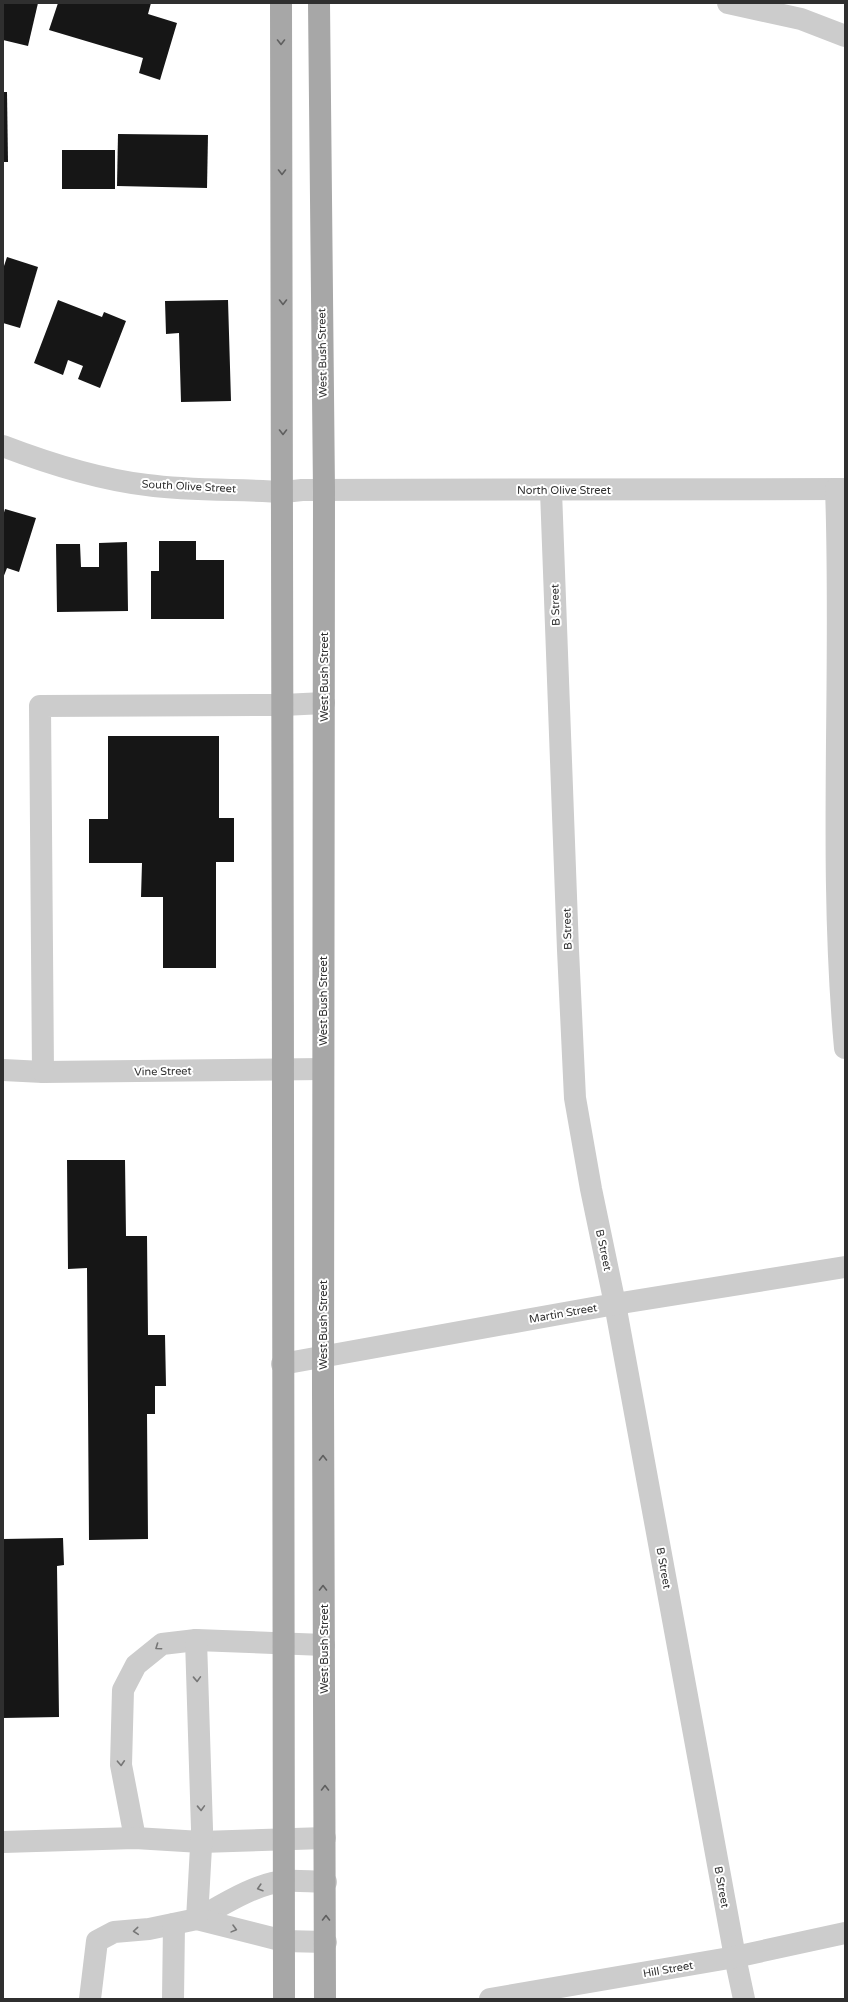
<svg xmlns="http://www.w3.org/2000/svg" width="848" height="2002" viewBox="0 0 848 2002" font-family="'Varela Round',sans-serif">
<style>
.building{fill:#161616}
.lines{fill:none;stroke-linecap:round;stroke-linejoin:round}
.minor{stroke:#ccc;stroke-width:22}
.major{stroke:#a7a7a7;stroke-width:22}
.oneway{stroke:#5f5f5f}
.oneway2{stroke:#767676}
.labels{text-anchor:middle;stroke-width:4;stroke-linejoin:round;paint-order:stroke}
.street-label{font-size:11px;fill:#2f2f2f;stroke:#fff}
</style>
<rect width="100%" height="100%" fill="#fff"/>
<!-- building -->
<g class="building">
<path d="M3,3H38L28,46L3,40Z"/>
<path d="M58,3H151L148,14L177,23L160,80L139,73L143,58L49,30Z"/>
<path d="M3,92H7L8,162H3Z"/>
<path d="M118,134L208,135L207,188L117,186Z"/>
<rect x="62" y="150" width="53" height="39"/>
<path d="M7,257L38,267L20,328L3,323V269Z"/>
<path d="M58,300L102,317L104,312L126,321L100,388L78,379L83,366L68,360L63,375L34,363Z"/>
<path d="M228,300L231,401L181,402L179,333L166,334L165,301Z"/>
<path d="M5,509L36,518L19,572L7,568L3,578V516Z"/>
<path d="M159,541H196V560H224V619H151V571H159Z"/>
<path d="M127,542L128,611L57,612L56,544H80L81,567H99V543Z"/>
<path d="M108,736H219V818H234V862H216V968H163V897H141L142,863H89V819H108Z"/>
<path d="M67,1160H125L126,1236H147L148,1335H165L166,1386H155V1414H147L148,1539L89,1540L87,1268L68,1269Z"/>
<path d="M63,1538L64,1565L57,1566L59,1717L3,1718V1539Z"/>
</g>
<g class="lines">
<!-- minor -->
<g class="minor">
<path d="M728,3L801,19L845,36"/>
<path d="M3,446C50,464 97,479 147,485C191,491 239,489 284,492L302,490L845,489"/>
<path d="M836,489C843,675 828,862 845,1048"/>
<path d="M551,491L568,950L575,1098L591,1189L615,1304L735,1957L744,1999"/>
<path d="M3,1070L43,1072L323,1069"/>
<path d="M43,1072L40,706L283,705L324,703"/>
<path d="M282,1364L615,1304L845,1267"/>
<path d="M135,1838L121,1765L123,1690L136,1665L162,1644L196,1640L324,1645"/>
<path d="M3,1842L135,1838L201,1842L325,1838"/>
<path d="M197,1919C222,1905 256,1883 285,1881C298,1880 312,1882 326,1882"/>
<path d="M197,1919L284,1941L326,1942"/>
<path d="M90,1999L97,1941L114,1932L149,1929L197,1919L202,1829L196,1640"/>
<path d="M173,1999L174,1924"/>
<path d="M490,1999L735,1957L845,1933"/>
</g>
<!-- major -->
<g class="major">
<path d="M281,3C285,668 281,1334 284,1999"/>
<path d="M319,3L324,491L323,1392L325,1999"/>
</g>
</g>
<!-- one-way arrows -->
<defs><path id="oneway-chevron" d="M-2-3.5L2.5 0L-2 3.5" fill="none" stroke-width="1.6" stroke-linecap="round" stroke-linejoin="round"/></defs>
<g class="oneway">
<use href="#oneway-chevron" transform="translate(281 42) rotate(90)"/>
<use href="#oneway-chevron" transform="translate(282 172) rotate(90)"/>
<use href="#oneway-chevron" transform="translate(283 302) rotate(90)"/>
<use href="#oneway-chevron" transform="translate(283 432) rotate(90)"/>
<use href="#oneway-chevron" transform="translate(323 1458) rotate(-90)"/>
<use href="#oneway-chevron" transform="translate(323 1588) rotate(-90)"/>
<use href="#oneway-chevron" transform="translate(325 1788) rotate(-90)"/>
<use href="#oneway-chevron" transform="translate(326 1918) rotate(-90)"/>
</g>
<g class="oneway2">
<use href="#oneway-chevron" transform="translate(158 1647) rotate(145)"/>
<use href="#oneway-chevron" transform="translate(197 1679) rotate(88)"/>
<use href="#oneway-chevron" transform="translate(121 1763) rotate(87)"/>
<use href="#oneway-chevron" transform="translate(201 1808) rotate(88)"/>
<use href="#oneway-chevron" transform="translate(260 1888) rotate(163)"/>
<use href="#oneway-chevron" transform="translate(234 1929) rotate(15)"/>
<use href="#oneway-chevron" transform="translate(136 1931) rotate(175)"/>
</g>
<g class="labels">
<!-- street labels -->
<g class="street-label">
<text transform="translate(322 353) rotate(-91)" y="4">West Bush Street</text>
<text transform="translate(189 486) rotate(3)" y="4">South Olive Street</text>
<text x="564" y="494">North Olive Street</text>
<text transform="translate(555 605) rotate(-92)" y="4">B Street</text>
<text transform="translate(324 677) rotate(-90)" y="4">West Bush Street</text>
<text transform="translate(567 929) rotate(-92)" y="4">B Street</text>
<text transform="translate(323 1001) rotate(-90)" y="4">West Bush Street</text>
<text transform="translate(163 1071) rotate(-1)" y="4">Vine Street</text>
<text transform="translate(604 1250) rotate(78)" y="4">B Street</text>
<text transform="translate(563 1313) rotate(-10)" y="4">Martin Street</text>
<text transform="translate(323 1325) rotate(-90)" y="4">West Bush Street</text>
<text transform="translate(664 1568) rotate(80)" y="4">B Street</text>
<text transform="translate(324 1649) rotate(-90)" y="4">West Bush Street</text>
<text transform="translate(722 1887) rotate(80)" y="4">B Street</text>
<text transform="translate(668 1969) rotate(-10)" y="4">Hill Street</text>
</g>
</g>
<!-- border -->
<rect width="848" height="2002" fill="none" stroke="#2f2f2f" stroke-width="8"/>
</svg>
